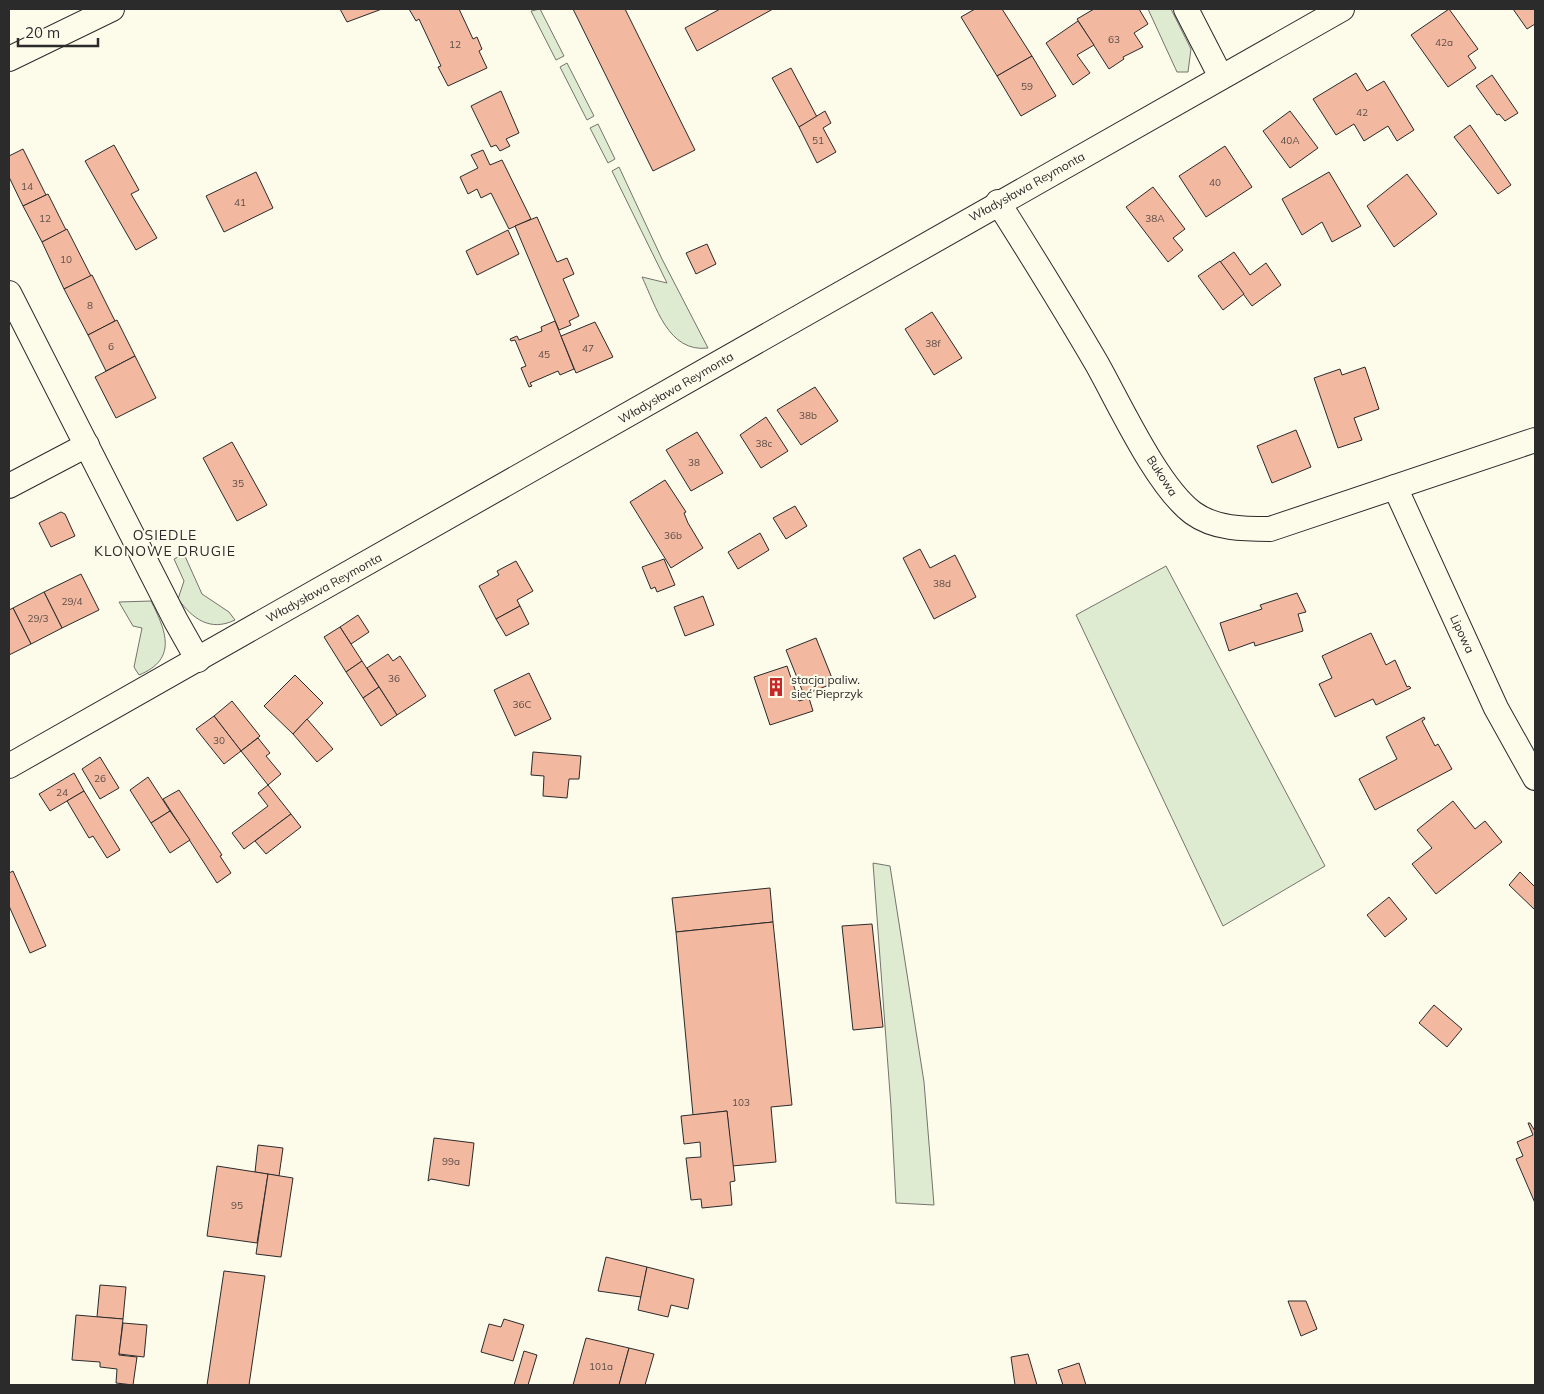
<svg xmlns="http://www.w3.org/2000/svg" width="1544" height="1394" viewBox="0 0 1544 1394" font-family="Mulish,sans-serif">
<style>
.green{fill:#deebd1;stroke:#74746e}
.building{fill:#f2b8a0;stroke:#2b2b2b}
.lines{fill:none;stroke-linecap:round;stroke-linejoin:round}
.minor-casing{stroke:#2b2b2b;stroke-width:26}
.minor{stroke:#fdfbea;stroke-width:24}
.labels{text-anchor:middle;stroke-width:4;stroke-linejoin:round;paint-order:stroke}
.number-label{font-size:10px;fill:#5d4e48}
.street-label{font-size:12px;fill:#2b2b2b;stroke:#fdfbea}
.poi-label{font-size:12px;fill:#2b2b2b;stroke:#fdfbea;text-anchor:start}
.neighbourhood-label{font-size:14px;letter-spacing:1px;fill:#2b2b2b;stroke:#fdfbea}
</style>
<rect width="100%" height="100%" fill="#fdfbea"/>
<!-- green -->
<g class="green">
<path d="M540,9L564,56L556,60L531,11Z"/>
<path d="M1148,9H1171L1191,49L1188,72H1177Z"/>
<path d="M567,63L594,116L587,120L560,67Z"/>
<path d="M598,124L615,159L608,163L590,128Z"/>
<path d="M619,167L662,259L708,348C668,353 656,306 642,277L667,283L612,171Z"/>
<path d="M184,554L202,594L229,612L235,620C210,632 193,619 178,599L184,581L174,559Z"/>
<path d="M1166,566L1325,866L1223,926L1076,615Z"/>
<path d="M151,601C166,631 178,659 139,675L134,667L142,628L133,626L119,602Z"/>
<path d="M873,863L890,866L924,1082L934,1205L896,1203L891,1107Z"/>
</g>
<!-- building -->
<g class="building">
<path d="M340,9H382L347,22Z"/>
<path d="M409,9H459L473,39L477,37L482,49L479,51L487,68L448,86L438,67L441,66L419,19L416,21Z"/>
<path d="M573,9H625L695,150L653,171Z"/>
<path d="M720,9H773L697,51L685,28Z"/>
<path d="M975,9H1002L1032,56L997,76L961,17Z"/>
<path d="M1094,9H1139L1148,24L1134,33L1143,47L1123,57L1124,59L1109,69L1077,19Z"/>
<path d="M1449,9L1478,49L1468,56L1476,68L1448,87L1411,35Z"/>
<path d="M1513,9H1535V24L1527,29Z"/>
<path d="M1078,21L1094,45L1077,55L1090,73L1073,85L1046,43Z"/>
<path d="M1032,56L1056,96L1021,116L997,76Z"/>
<path d="M791,68L817,117L799,127L772,78Z"/>
<path d="M1356,73L1367,91L1384,81L1414,130L1397,141L1388,126L1364,141L1354,124L1336,135L1313,99Z"/>
<path d="M1492,75L1518,113L1505,121L1499,114L1497,115L1476,86Z"/>
<path d="M501,91L519,133L506,139L510,146L500,151L496,145L491,147L471,106Z"/>
<path d="M825,111L831,123L823,128L836,152L817,163L799,127Z"/>
<path d="M1290,111L1318,148L1290,168L1263,131Z"/>
<path d="M1470,125L1511,185L1498,194L1454,137Z"/>
<path d="M114,145L139,190L131,194L157,238L136,250L85,161Z"/>
<path d="M1225,146L1252,187L1206,217L1179,176Z"/>
<path d="M23,149L46,195L23,206L9,177V156Z"/>
<path d="M483,150L490,165L502,160L531,219L509,229L491,193L481,198L477,189L468,194L460,177L478,168L471,155Z"/>
<path d="M256,172L273,208L224,232L206,196Z"/>
<path d="M1329,172L1361,226L1332,242L1322,222L1302,235L1282,199Z"/>
<path d="M1407,174L1437,214L1394,247L1367,206Z"/>
<path d="M1153,187L1185,229L1173,238L1183,250L1168,262L1126,207Z"/>
<path d="M48,194L66,230L42,242L23,206Z"/>
<path d="M537,217L557,262L567,258L574,274L563,279L579,316L569,321L571,325L559,330L515,226Z"/>
<path d="M67,229L91,276L64,289L42,242Z"/>
<path d="M508,230L519,254L477,275L466,251Z"/>
<path d="M707,244L716,264L696,274L686,253Z"/>
<path d="M1234,252L1250,275L1266,263L1281,285L1252,306L1220,262Z"/>
<path d="M1220,261L1244,294L1223,310L1198,276Z"/>
<path d="M92,275L115,321L88,335L64,289Z"/>
<path d="M932,312L962,358L934,375L905,329Z"/>
<path d="M117,320L135,356L106,371L88,335Z"/>
<path d="M555,321L574,369L560,375L558,371L530,383L532,386L529,387L521,368L526,366L515,340L511,341L510,339L517,336L519,340L542,331L541,327Z"/>
<path d="M595,322L613,357L576,373L561,336Z"/>
<path d="M135,356L156,398L116,418L95,377Z"/>
<path d="M1365,367L1379,409L1354,418L1362,440L1338,448L1314,378L1340,369L1342,375Z"/>
<path d="M815,387L838,421L801,445L777,410Z"/>
<path d="M766,417L788,451L761,468L740,435Z"/>
<path d="M1296,430L1311,467L1272,483L1257,446Z"/>
<path d="M697,432L723,473L691,491L666,450Z"/>
<path d="M232,442L267,505L237,521L203,458Z"/>
<path d="M665,480L686,512L684,513L688,523L703,548L671,568L630,502Z"/>
<path d="M795,506L807,526L786,539L773,518Z"/>
<path d="M61,512L65,514L75,536L51,547L39,523Z"/>
<path d="M760,533L769,550L738,569L728,552Z"/>
<path d="M920,549L930,568L955,555L976,597L934,619L903,558Z"/>
<path d="M664,559L675,585L657,592L655,587L651,589L642,567Z"/>
<path d="M516,561L533,591L517,600L520,606L496,619L479,586L499,575L497,571Z"/>
<path d="M81,574L99,610L62,628L44,592Z"/>
<path d="M44,592L62,628L31,644L13,608Z"/>
<path d="M1297,593L1306,612L1298,614L1303,631L1255,646L1254,642L1229,651L1220,623L1262,609L1260,605Z"/>
<path d="M703,596L714,625L685,636L674,607Z"/>
<path d="M520,606L529,624L506,636L496,619Z"/>
<path d="M13,608L31,644L9,655V610Z"/>
<path d="M358,615L369,632L351,644L340,627Z"/>
<path d="M340,627L362,661L346,672L324,637Z"/>
<path d="M1371,633L1386,665L1395,660L1407,687L1409,686L1411,688L1376,705L1373,699L1335,717L1319,684L1332,678L1322,656Z"/>
<path d="M816,638L834,683L804,695L786,650Z"/>
<path d="M388,654L393,661L400,656L426,696L397,715L367,668Z"/>
<path d="M362,661L379,687L363,698L346,672Z"/>
<path d="M787,666L799,701L809,698L813,711L770,725L754,677Z"/>
<path d="M529,673L551,719L515,736L494,690Z"/>
<path d="M295,675L323,703L293,734L264,706Z"/>
<path d="M379,687L397,715L381,726L363,698Z"/>
<path d="M232,701L260,736L241,751L214,716Z"/>
<path d="M214,716L241,751L224,764L196,729Z"/>
<path d="M1424,717L1425,719L1422,721L1435,746L1438,744L1452,769L1375,810L1359,779L1397,759L1386,737Z"/>
<path d="M307,719L333,749L317,762L293,734Z"/>
<path d="M258,738L270,753L266,756L281,774L268,785L241,751Z"/>
<path d="M533,752L581,756L579,779H569L567,798L543,796L544,776L531,775Z"/>
<path d="M100,757L119,788L100,799L82,769Z"/>
<path d="M74,773L84,791L50,811L39,794Z"/>
<path d="M148,777L170,811L151,823L130,790Z"/>
<path d="M268,785L291,814L244,849L232,833L268,806L258,793Z"/>
<path d="M179,790L222,855L220,856L231,873L217,883L163,799Z"/>
<path d="M84,791L120,850L107,858L93,836L89,838L67,801Z"/>
<path d="M1453,801L1475,829L1485,821L1502,842L1436,894L1412,864L1432,848L1417,830Z"/>
<path d="M170,811L190,840L170,853L151,823Z"/>
<path d="M291,814L301,827L266,854L255,841Z"/>
<path d="M13,871L46,946L30,953L9,906V873Z"/>
<path d="M1520,872L1535,887V910L1509,885Z"/>
<path d="M770,888L773,922L676,932L672,898Z"/>
<path d="M1389,897L1407,919L1385,937L1367,915Z"/>
<path d="M773,922L792,1105L771,1107L776,1162L732,1166L727,1111L693,1115L676,932Z"/>
<path d="M872,924L883,1027L853,1030L842,926Z"/>
<path d="M1434,1005L1462,1029L1447,1047L1419,1023Z"/>
<path d="M727,1111L735,1181L730,1182L732,1205L702,1208L701,1199L691,1200L686,1158L701,1157L700,1142L684,1144L681,1116Z"/>
<path d="M1528,1123H1530L1535,1131V1203L1516,1159L1523,1156L1517,1142L1533,1135Z"/>
<path d="M434,1138L474,1143L469,1186L431,1179L428,1181Z"/>
<path d="M258,1145L283,1148L279,1176L255,1172Z"/>
<path d="M217,1166L268,1174L257,1243L207,1236Z"/>
<path d="M268,1174L293,1178L281,1257L256,1254Z"/>
<path d="M606,1257L647,1267L641,1297L598,1291Z"/>
<path d="M647,1267L694,1279L688,1309L671,1305L668,1317L638,1310Z"/>
<path d="M224,1271L265,1276L249,1385H207Z"/>
<path d="M100,1285L126,1287L123,1319L97,1317Z"/>
<path d="M1288,1301H1306L1317,1329L1301,1336Z"/>
<path d="M76,1315L123,1319L119,1355L137,1357L133,1385L116,1383L117,1369L100,1367V1362L72,1360Z"/>
<path d="M504,1319L524,1325L513,1361L481,1352L489,1324L501,1327Z"/>
<path d="M123,1323L147,1325L144,1357L119,1354Z"/>
<path d="M586,1338L629,1348L619,1385H573Z"/>
<path d="M629,1348L654,1354L645,1385H619Z"/>
<path d="M524,1351L537,1355L528,1385H514Z"/>
<path d="M1028,1354L1037,1385H1015L1011,1357Z"/>
<path d="M1079,1363L1086,1385H1063L1058,1370Z"/>
</g>
<g class="lines">
<!-- minor casing -->
<g class="minor-casing">
<g id="minor">
<path d="M1186,9L1221,77"/>
<path d="M9,59L112,9"/>
<path d="M998,202C1032,256 1065,309 1097,364C1120,405 1157,486 1193,513C1215,529 1244,529 1270,529L1535,440"/>
<path d="M9,293L176,621L198,660"/>
<path d="M9,486L87,445"/>
<path d="M1395,487L1496,708L1535,778"/>
<path d="M9,766L1342,9"/>
</g>
</g>
<!-- minor -->
<use href="#minor" class="minor"/>
</g>
<!-- icons -->
<defs>
<g id="building-bare" transform="scale(1.5)"><path d="M-4-6H4V6H1V3H-1V6H-4ZM-2.5-4.3h1.7v1.8h-1.7ZM.8-4.3h1.7v1.8H.8ZM-2.5-1h1.7V.8h-1.7ZM.8-1h1.7V.8H.8Z" fill="#c62828" stroke="#fdfbea" stroke-width="2.5" paint-order="stroke"/></g>
</defs>
<g fill-rule="evenodd">
<use href="#building-bare" x="776" y="687"/>
</g>
<g class="labels">
<!-- number labels -->
<g class="number-label">
<text x="1114" y="43">63</text>
<text x="1444" y="46">42a</text>
<text x="455" y="48">12</text>
<text x="1027" y="90">59</text>
<text x="1362" y="116">42</text>
<text x="818" y="144">51</text>
<text x="1290" y="144">40A</text>
<text x="1215" y="186">40</text>
<text x="27" y="190">14</text>
<text x="240" y="206">41</text>
<text x="45" y="222">12</text>
<text x="1155" y="222">38A</text>
<text x="66" y="263">10</text>
<text x="90" y="309">8</text>
<text x="933" y="347">38f</text>
<text x="111" y="350">6</text>
<text x="588" y="352">47</text>
<text x="544" y="358">45</text>
<text x="808" y="419">38b</text>
<text x="764" y="447">38c</text>
<text x="694" y="466">38</text>
<text x="238" y="487">35</text>
<text x="673" y="539">36b</text>
<text x="942" y="587">38d</text>
<text x="72" y="605">29/4</text>
<text x="38" y="622">29/3</text>
<text x="394" y="682">36</text>
<text x="522" y="708">36C</text>
<text x="219" y="744">30</text>
<text x="100" y="782">26</text>
<text x="62" y="796">24</text>
<text x="741" y="1106">103</text>
<text x="451" y="1165">99a</text>
<text x="237" y="1209">95</text>
<text x="601" y="1370">101a</text>
</g>
<!-- street labels -->
<g class="street-label">
<text transform="translate(1027 187) rotate(-29)" y="4">Władysława Reymonta</text>
<text transform="translate(676 388) rotate(-30)" y="4">Władysława Reymonta</text>
<text transform="translate(1162 476) rotate(57)" y="4">Bukowa</text>
<text transform="translate(324 588) rotate(-29)" y="4">Władysława Reymonta</text>
<text transform="translate(1462 634) rotate(65)" y="4">Lipowa</text>
</g>
<!-- poi labels -->
<g class="poi-label">
<text x="791" y="684">stacja paliw.<tspan x="791" dy="14">sieć Pieprzyk</tspan></text>
</g>
<!-- neighbourhood labels -->
<g class="neighbourhood-label">
<text x="165" y="540">OSIEDLE<tspan x="165" dy="16">KLONOWE DRUGIE</tspan></text>
</g>
</g>
<!-- border -->
<rect width="1544" height="1394" fill="none" stroke="#2b2b2b" stroke-width="20"/>
<!-- scale -->
<path d="M18 38v8h80v-8" fill="none" stroke="#2b2b2b" stroke-width="2.5"/>
<text x="25" y="38" font-size="15" fill="#2b2b2b" stroke="#fdfbea" stroke-width="4" paint-order="stroke">20 m</text>
</svg>
